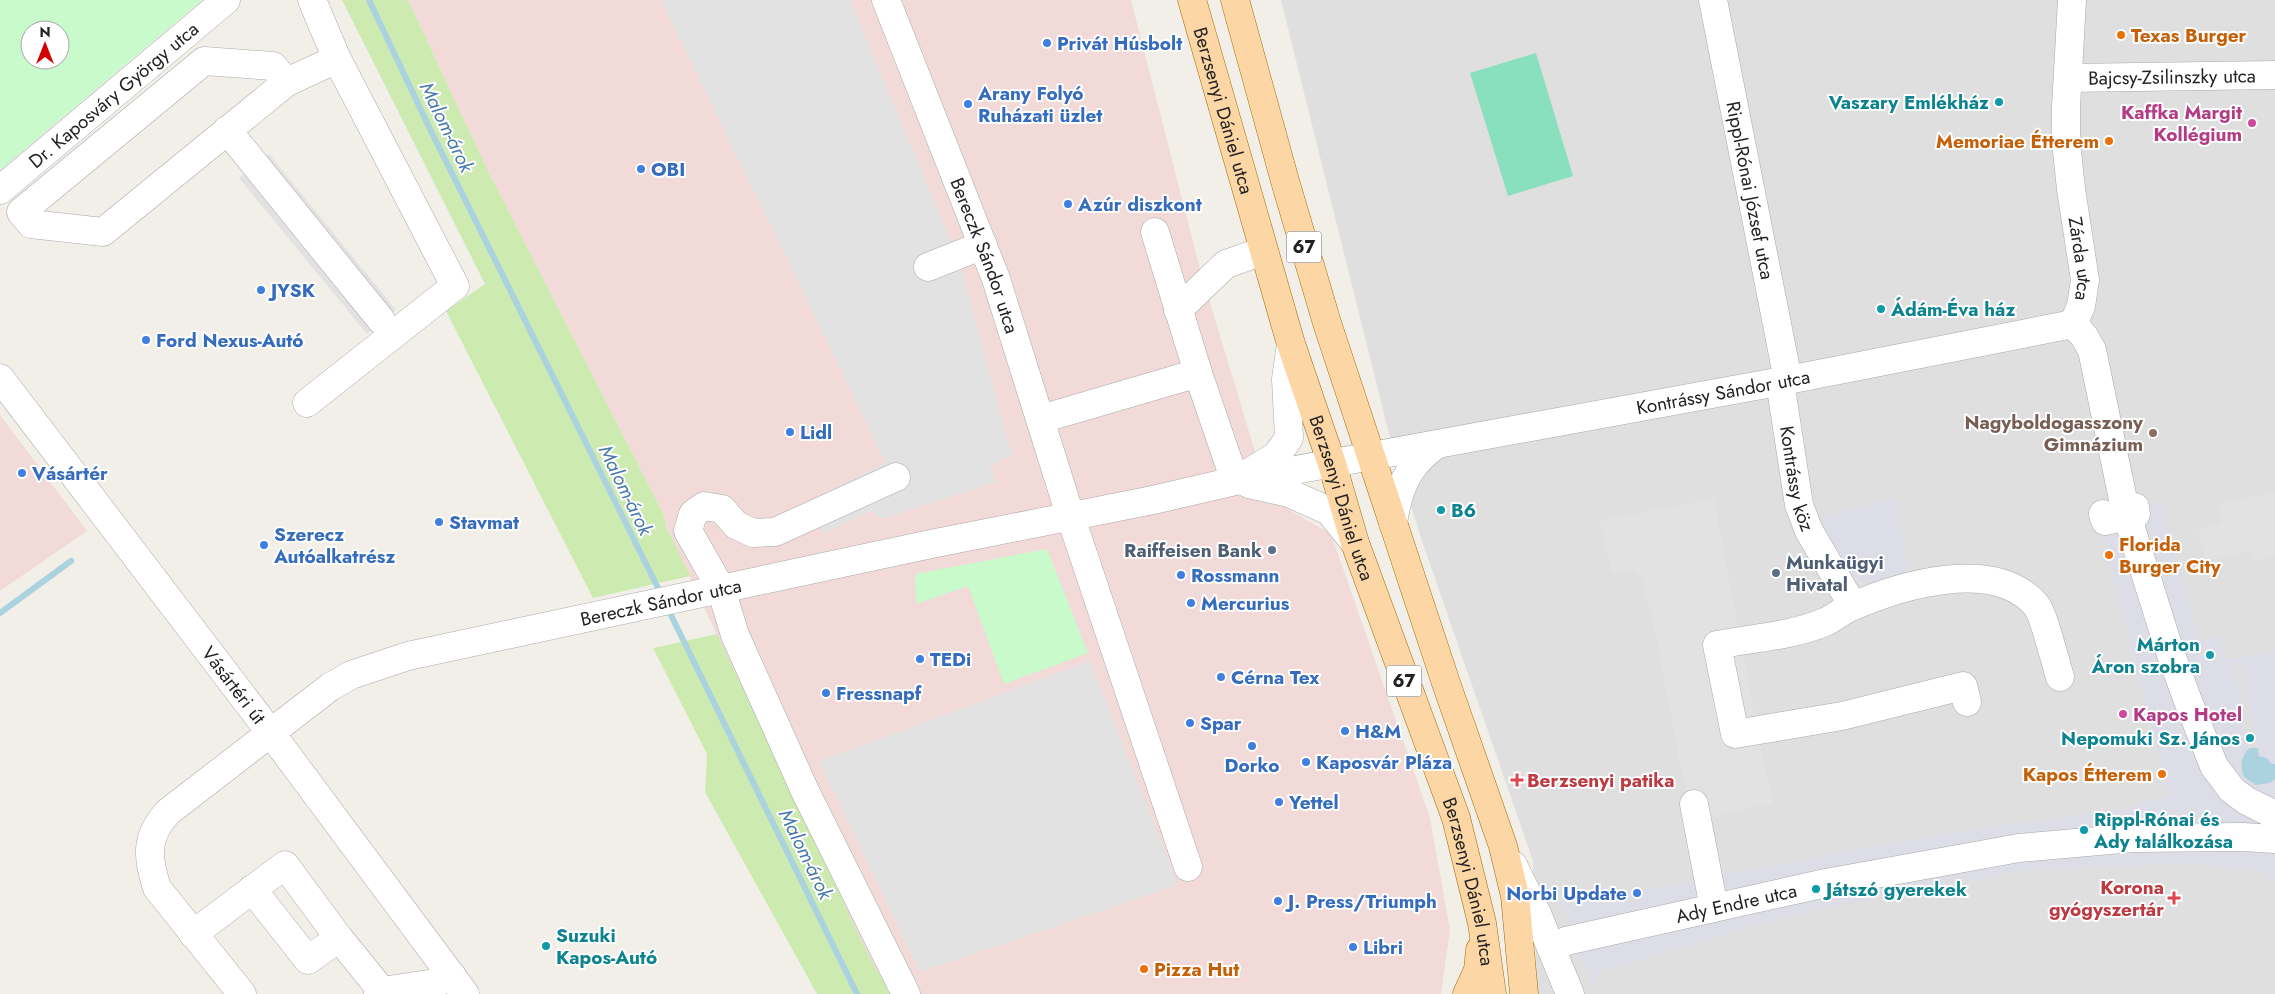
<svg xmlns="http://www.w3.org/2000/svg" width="2275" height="994" viewBox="0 0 2275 994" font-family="Jost,sans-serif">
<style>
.residential{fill:#e0dfdf}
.commercial{fill:#f2dad9}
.grass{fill:#cdebb0}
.park{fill:#c8facc;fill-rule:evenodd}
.pitch{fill:#88e0be}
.parking{fill:#e2e2e2}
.plaza{fill:#dddde8}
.water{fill:#aad3df}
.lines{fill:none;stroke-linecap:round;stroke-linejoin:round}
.stream{stroke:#aad3df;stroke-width:6}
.minor-casing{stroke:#a9a9a9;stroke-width:29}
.major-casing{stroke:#a06b00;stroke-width:29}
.minor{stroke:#fff;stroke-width:28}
.major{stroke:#fcd6a4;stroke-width:28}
.food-dot{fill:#e8710a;stroke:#fff;stroke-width:2}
.shop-dot{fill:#3f7fe0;stroke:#fff;stroke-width:2}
.culture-dot{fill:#0f9aa8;stroke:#fff;stroke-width:2}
.hotel-dot{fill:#d1479c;stroke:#fff;stroke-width:2}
.education-dot{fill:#8d6e63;stroke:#fff;stroke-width:2}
.service-dot{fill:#5c6f8a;stroke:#fff;stroke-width:2}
.health-dot{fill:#e0444e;stroke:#fff;stroke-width:2}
.labels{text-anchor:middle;stroke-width:4;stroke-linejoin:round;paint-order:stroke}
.shield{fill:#fff;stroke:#646464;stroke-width:1}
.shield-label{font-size:18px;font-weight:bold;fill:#222}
.food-label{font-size:19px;font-weight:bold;fill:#c56008;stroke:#fff;text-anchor:start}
.shop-label{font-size:19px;font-weight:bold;fill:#366cbe;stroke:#fff;text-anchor:start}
.street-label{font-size:19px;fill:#222;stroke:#fff}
.culture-label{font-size:19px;font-weight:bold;fill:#0d838f;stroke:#fff;text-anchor:start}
.hotel-label{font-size:19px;font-weight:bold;fill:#b23c85;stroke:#fff;text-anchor:end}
.education-label{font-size:19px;font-weight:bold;fill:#785e54;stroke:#fff;text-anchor:end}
.service-label{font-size:19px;font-weight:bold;fill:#4e5e75;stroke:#fff;text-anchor:end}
.health-label{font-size:19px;font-weight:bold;fill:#be3a42;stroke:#fff;text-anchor:start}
.water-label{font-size:20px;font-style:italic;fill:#4a7aab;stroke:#fff}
</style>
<rect width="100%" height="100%" fill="#f2efe9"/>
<!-- residential -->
<path class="residential" d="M1281,0H2275V994H1537L1533,861L1421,538L1390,438Z"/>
<!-- commercial -->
<g class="commercial">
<path d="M408,0H1131L1200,269L1269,498L1331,534L1430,818L1450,930L1441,994H890L864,946L778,764L667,529L663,513L489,173Z"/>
<path d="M0,415L87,531L0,591Z"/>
</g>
<!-- grass -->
<g class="grass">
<path d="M342,0H408L489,173L663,513L667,529L690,576L593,598L446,311L485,284Z"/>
<path d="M717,634L864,946L890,994H817L705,792L707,754L653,648Z"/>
</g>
<!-- park -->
<g class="park">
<path d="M0,0H202L0,170ZM30,30H60V60H30Z"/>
<path d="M1047,549L1088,653L1004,684L968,586L916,604L915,574Z"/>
</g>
<!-- pitch -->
<path class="pitch" d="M1536,53L1573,176L1508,196L1470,73Z"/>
<!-- parking -->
<g class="parking">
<path d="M661,0H850L958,259L1012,456L990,465L996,482L883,519L871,511L824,534L807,503L886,463Z"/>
<path d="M269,154L396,310L367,334L239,178Z"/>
<path d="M2275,492V556L2254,561L2250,551L2206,561L2198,529L2222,523L2218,504Z"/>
<path d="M1714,499L1760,745L1773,803L1691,821L1653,621L1642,578L1630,570L1613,574L1600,520Z"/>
<path d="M1090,661L1178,885L920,972L819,761Z"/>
</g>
<!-- plaza -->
<g class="plaza">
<path d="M1895,498L1909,572L1876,583L1860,580L1847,571L1819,518Z"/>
<path d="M2161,501L2199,640L2219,635L2226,659L2275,652V764H2271L2259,756L2242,662L2234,663L2250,748L2246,751L2241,764L2242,771L2244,777L2263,785L2275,779V884L2266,873L2212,865H2145L2019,871L1834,906L1770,921L1601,971L1594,987L1573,939L1561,897L1571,903L1952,832L2123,810L2169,794L2097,515Z"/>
</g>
<!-- water -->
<path class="water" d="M2250,748H2258L2259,756L2267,758L2271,764H2275V779L2270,783L2256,785L2244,777C2240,767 2240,756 2250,748Z"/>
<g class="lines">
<!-- stream -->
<g class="stream">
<path d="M369,0L429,127L662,596"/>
<path d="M667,607L857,994"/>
<path d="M0,613L71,561"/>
</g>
<!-- minor casing -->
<g class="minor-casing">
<g id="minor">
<path id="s1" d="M886,0L996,279L1070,515L1188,867"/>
<path id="s2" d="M1713,0L1788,380"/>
<path id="s3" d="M2072,0L2066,107V142L2071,189L2085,280L2081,306L2073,324"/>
<path id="s4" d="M2068,78L2275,75"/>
<path d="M287,82L273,66L204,61L21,212L31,224L103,232L287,82L337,59"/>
<path d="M227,130L381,320"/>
<path id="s5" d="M0,190L226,0"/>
<path d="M1155,232L1198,373L1235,481"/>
<path d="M928,267L983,245"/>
<path d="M1178,310L1226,264L1263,251"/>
<path d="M2073,324L2084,336L2092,350L2125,509L2169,649L2188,701L2214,766L2232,790L2247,801L2275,815"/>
<path id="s6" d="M0,378L270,732L465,994"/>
<path id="s7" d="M1780,382L1799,505L1809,531L1853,606"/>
<path d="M307,403L455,286L337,59L312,0"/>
<path d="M1041,419L1198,373"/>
<path d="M1245,475L1276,456L1289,438L1286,379L1291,344"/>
<path d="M896,477L775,532L753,533L736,525L722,509L704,506L693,514L688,531L721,589L735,635L805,791L906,994"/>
<path d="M1249,484L1289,493L1329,511L1355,543"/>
<path d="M2103,514L2105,521L2136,514L2135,507"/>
<path d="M1393,523C1398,490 1407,465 1436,445"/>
<path d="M1967,702L1963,686L1842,716L1735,734L1717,645C1752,638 1792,636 1825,622C1834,618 1841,611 1851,607C1901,585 1994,557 2036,605C2044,614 2055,662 2060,677"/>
<path d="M1694,804L1714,908"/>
<path d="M1513,865L1538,916L1570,994"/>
<path d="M252,889L308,960L339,938"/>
<path d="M193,934L285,865L339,938L382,991"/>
<path id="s8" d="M1552,950L1566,941L1826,883L2019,848L2133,838L2243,837L2275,839"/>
<path id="s9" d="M242,994L157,888C147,857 145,837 168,812L330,687L351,675L408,656L931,544L1153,500L1235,481L1788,380L2073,324"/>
<path d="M378,994L382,991L435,983L452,976"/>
</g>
</g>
<!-- major casing -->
<g class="major-casing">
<g id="major">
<path id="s10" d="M1192,0L1291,344L1332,464L1355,543L1456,818L1482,923L1492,994"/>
<path d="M1235,0L1285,181L1327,323L1446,683L1503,846L1515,896L1524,994"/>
<path d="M1467,994L1478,970L1480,950"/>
</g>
</g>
<!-- minor -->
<use href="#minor" class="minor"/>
<!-- major -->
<use href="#major" class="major"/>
</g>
<!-- markers -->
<g class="food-dot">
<circle cx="2121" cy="35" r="5"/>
<circle cx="2109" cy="141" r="5"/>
<circle cx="2109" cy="555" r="5"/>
<circle cx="2162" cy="774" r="5"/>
<circle cx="1144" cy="969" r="5"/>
</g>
<g class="shop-dot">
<circle cx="1047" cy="43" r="5"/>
<circle cx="968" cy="104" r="5"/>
<circle cx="641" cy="169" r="5"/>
<circle cx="1068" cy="204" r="5"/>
<circle cx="261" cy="290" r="5"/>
<circle cx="146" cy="340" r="5"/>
<circle cx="790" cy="432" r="5"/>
<circle cx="22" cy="473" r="5"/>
<circle cx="439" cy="522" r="5"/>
<circle cx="264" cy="545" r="5"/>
<circle cx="1181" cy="575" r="5"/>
<circle cx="1191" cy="603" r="5"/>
<circle cx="920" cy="659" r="5"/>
<circle cx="1221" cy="677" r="5"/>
<circle cx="826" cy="693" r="5"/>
<circle cx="1190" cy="723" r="5"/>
<circle cx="1345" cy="731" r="5"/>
<circle cx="1252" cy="746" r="5"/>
<circle cx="1306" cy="762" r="5"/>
<circle cx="1279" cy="802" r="5"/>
<circle cx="1637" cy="893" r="5"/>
<circle cx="1278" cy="901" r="5"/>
<circle cx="1353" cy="947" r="5"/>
</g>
<g class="culture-dot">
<circle cx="1999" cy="102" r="5"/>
<circle cx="1881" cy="309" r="5"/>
<circle cx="1441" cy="510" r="5"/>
<circle cx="2210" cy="655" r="5"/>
<circle cx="2250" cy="738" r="5"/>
<circle cx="2084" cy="830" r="5"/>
<circle cx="1816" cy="889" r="5"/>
<circle cx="546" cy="946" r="5"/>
</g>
<g class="hotel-dot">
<circle cx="2252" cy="123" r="5"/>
<circle cx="2123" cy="714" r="5"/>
</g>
<circle class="education-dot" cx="2153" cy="433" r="5"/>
<g class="service-dot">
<circle cx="1272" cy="550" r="5"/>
<circle cx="1776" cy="573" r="5"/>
</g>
<g class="health-dot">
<path d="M1514.5 772.5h5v5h5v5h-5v5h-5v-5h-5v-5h5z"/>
<path d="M2171.5 890.5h5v5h5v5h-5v5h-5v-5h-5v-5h5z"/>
</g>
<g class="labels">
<!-- shield labels -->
<g class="shield">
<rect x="1286.5" y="231.5" width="35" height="31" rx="4"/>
<rect x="1386.5" y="665.5" width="35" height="31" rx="4"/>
</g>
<g class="shield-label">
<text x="1304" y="253">67</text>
<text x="1404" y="687">67</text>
</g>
<!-- food labels -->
<g class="food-label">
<text x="2131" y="42">Texas Burger</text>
<text x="2099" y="148" text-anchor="end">Memoriae Étterem</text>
<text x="2119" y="551">Florida<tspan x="2119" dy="22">Burger City</tspan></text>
<text x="2152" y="781" text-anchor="end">Kapos Étterem</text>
<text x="1154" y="976">Pizza Hut</text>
</g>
<!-- shop labels -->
<g class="shop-label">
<text x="1057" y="50">Privát Húsbolt</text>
<text x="978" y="100">Arany Folyó<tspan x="978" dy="22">Ruházati üzlet</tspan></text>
<text x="651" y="176">OBI</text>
<text x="1078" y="211">Azúr diszkont</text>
<text x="271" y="297">JYSK</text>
<text x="156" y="347">Ford Nexus-Autó</text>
<text x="800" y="439">Lidl</text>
<text x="32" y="480">Vásártér</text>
<text x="449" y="529">Stavmat</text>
<text x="274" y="541">Szerecz<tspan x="274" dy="22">Autóalkatrész</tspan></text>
<text x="1191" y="582">Rossmann</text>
<text x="1201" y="610">Mercurius</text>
<text x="930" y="666">TEDi</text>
<text x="1231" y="684">Cérna Tex</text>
<text x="836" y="700">Fressnapf</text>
<text x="1200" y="730">Spar</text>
<text x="1355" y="738">H&amp;M</text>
<text x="1316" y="769">Kaposvár Pláza</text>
<text x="1252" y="772" text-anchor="middle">Dorko</text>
<text x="1289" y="809">Yettel</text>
<text x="1627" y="900" text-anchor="end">Norbi Update</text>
<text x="1288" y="908">J. Press/Triumph</text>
<text x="1363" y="954">Libri</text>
</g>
<!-- street labels -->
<g class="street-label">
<text dy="7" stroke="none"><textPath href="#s4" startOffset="104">Bajcsy-Zsilinszky utca</textPath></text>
<text dy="7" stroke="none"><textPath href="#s5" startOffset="148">Dr. Kaposváry György utca</textPath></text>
<text dy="7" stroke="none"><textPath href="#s10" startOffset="115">Berzsenyi Dániel utca</textPath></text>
<text dy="7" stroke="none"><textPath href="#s2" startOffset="194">Rippl-Rónai József utca</textPath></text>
<text dy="7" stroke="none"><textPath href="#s1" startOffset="274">Bereczk Sándor utca</textPath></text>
<text dy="7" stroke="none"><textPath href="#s3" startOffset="260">Zárda utca</textPath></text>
<text dy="7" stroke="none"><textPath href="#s9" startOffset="1848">Kontrássy Sándor utca</textPath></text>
<text dy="7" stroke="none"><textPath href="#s7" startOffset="98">Kontrássy köz</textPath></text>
<text dy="7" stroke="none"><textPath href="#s10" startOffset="520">Berzsenyi Dániel utca</textPath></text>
<text dy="7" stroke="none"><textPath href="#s9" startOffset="765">Bereczk Sándor utca</textPath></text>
<text dy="7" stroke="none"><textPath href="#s6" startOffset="386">Vásártéri út</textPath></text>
<text dy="7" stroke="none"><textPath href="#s10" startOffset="925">Berzsenyi Dániel utca</textPath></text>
<text dy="7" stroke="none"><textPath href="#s8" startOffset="191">Ady Endre utca</textPath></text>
</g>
<!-- culture labels -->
<g class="culture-label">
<text x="1989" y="109" text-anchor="end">Vaszary Emlékház</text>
<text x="1891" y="316">Ádám-Éva ház</text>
<text x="1451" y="517">B6</text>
<text x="2200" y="651" text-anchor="end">Márton<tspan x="2200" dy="22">Áron szobra</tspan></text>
<text x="2240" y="745" text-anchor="end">Nepomuki Sz. János</text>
<text x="2094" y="826">Rippl-Rónai és<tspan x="2094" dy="22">Ady találkozása</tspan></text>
<text x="1826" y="896">Játszó gyerekek</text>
<text x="556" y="942">Suzuki<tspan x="556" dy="22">Kapos-Autó</tspan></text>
</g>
<!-- hotel labels -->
<g class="hotel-label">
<text x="2242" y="119">Kaffka Margit<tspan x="2242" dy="22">Kollégium</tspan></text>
<text x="2133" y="721" text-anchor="start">Kapos Hotel</text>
</g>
<!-- education labels -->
<g class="education-label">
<text x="2143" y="429">Nagyboldogasszony<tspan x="2143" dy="22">Gimnázium</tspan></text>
</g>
<!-- service labels -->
<g class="service-label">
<text x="1262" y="557">Raiffeisen Bank</text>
<text x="1786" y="569" text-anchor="start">Munkaügyi<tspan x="1786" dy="22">Hivatal</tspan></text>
</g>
<!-- health labels -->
<g class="health-label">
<text x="1527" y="787">Berzsenyi patika</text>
<text x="2164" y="894" text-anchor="end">Korona<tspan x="2164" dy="22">gyógyszertár</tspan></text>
</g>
<!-- water labels -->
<g class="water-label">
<text transform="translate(447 127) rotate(64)" y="7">Malom-árok</text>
<text transform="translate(626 490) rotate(64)" y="7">Malom-árok</text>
<text transform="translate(806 854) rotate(64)" y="7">Malom-árok</text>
</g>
</g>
<!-- north arrow -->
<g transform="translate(45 45)"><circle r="24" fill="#ffffff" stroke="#a7a7a7"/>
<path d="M0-4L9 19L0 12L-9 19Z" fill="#d40000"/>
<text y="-8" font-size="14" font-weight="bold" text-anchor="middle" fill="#222222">N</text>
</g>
</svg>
